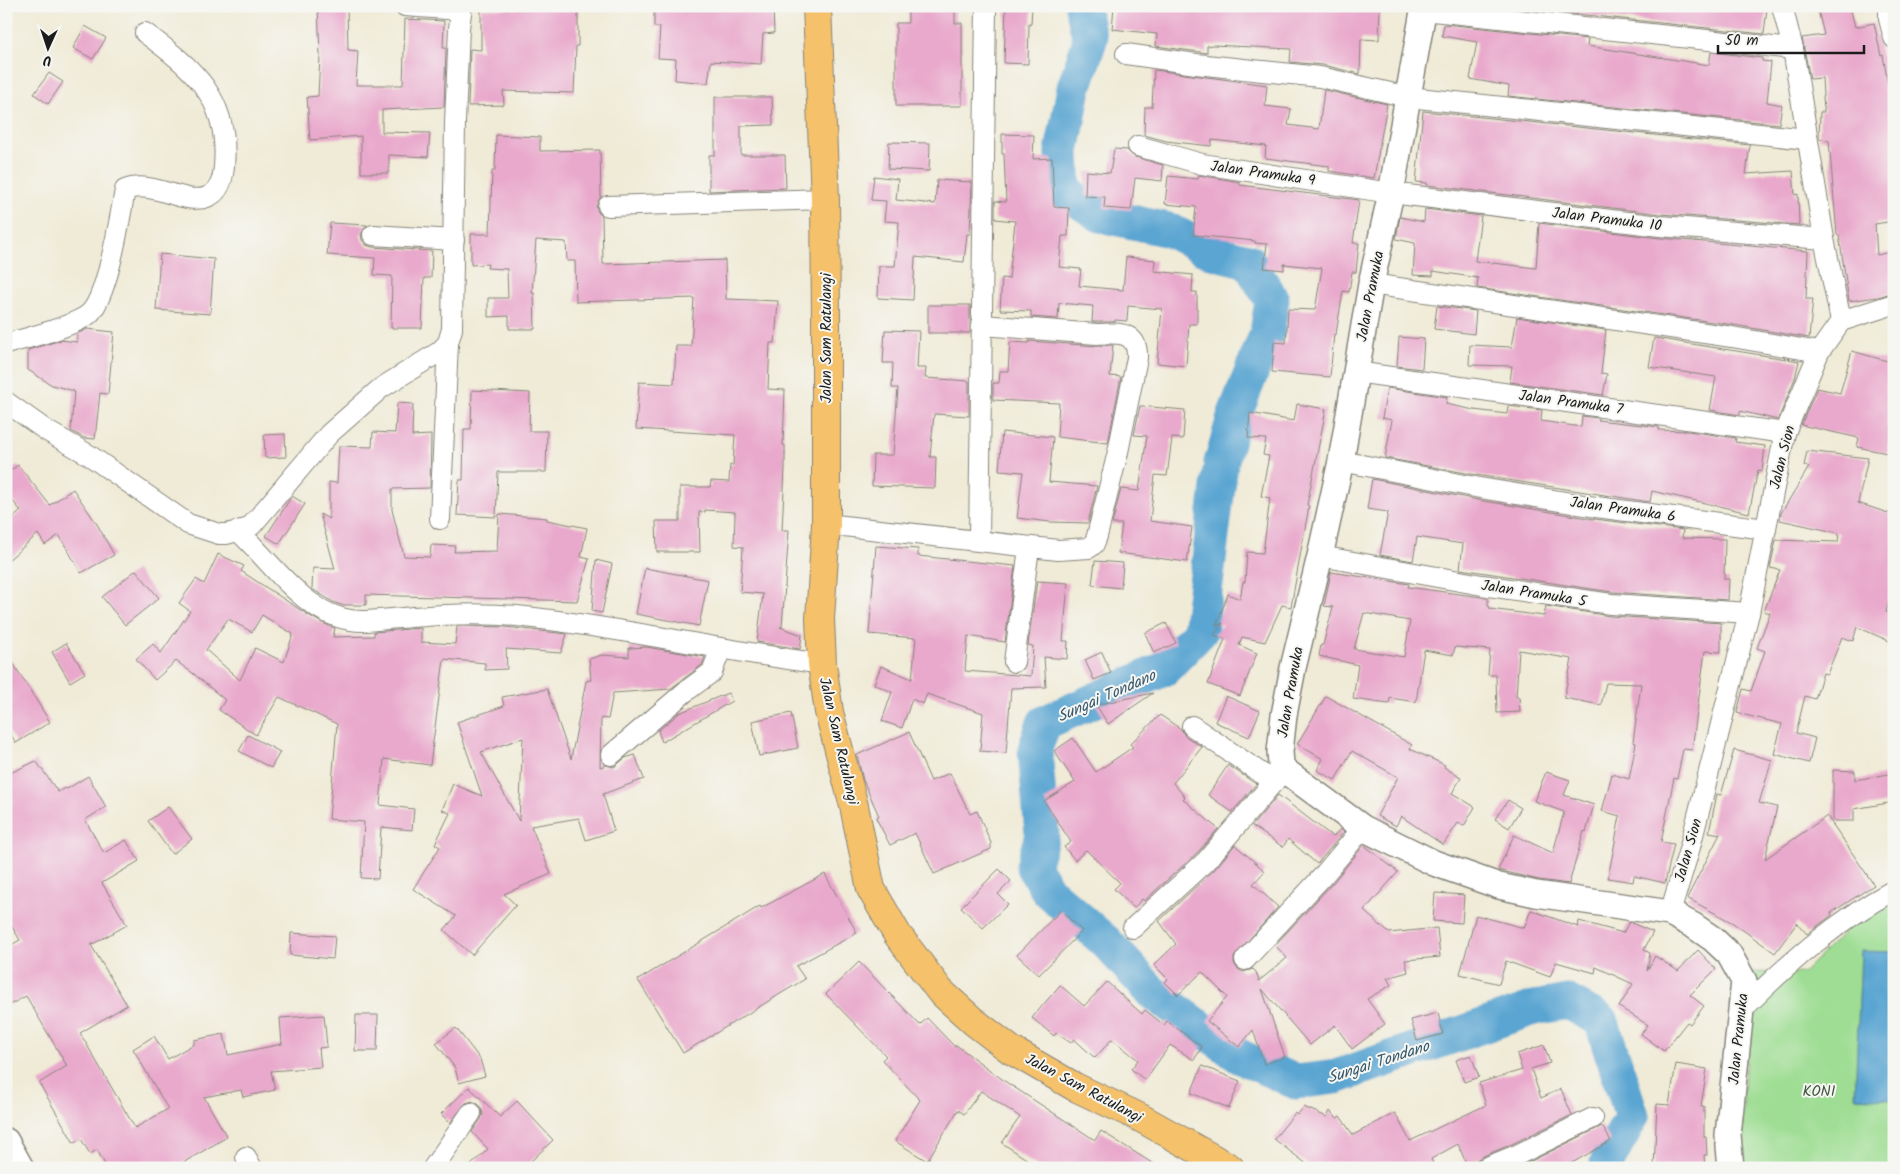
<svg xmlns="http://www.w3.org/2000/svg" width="1900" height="1174" viewBox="0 0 1900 1174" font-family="Kalam,sans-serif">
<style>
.green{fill:#9edd93;stroke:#5d7c58}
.water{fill:#5aa5d2;stroke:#3b6077}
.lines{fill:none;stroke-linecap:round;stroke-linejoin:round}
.river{stroke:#5aa5d2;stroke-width:35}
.building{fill:#e9a9cc;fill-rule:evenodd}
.minor-casing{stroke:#86847a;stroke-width:22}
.tertiary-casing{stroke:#86847a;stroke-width:28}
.primary-casing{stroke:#86847a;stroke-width:30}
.minor{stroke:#fff;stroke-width:20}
.tertiary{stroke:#fff;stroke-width:25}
.primary{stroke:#f5c16b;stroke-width:28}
.labels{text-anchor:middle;stroke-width:4;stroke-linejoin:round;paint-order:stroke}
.street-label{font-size:15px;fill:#1c1c1c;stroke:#f6f6f2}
.park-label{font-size:15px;fill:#435640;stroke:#f6f6f2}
.water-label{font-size:16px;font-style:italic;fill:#385a6e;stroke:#f6f6f2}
</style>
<rect width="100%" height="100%" fill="#f6f6f2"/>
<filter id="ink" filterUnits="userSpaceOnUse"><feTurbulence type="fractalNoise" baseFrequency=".02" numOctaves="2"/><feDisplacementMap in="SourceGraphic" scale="10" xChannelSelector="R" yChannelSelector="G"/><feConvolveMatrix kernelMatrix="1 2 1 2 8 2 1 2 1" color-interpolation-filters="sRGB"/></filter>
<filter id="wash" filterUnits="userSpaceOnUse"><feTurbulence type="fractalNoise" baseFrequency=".0096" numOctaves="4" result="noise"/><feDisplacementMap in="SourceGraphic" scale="20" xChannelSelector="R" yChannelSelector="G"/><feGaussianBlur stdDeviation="1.12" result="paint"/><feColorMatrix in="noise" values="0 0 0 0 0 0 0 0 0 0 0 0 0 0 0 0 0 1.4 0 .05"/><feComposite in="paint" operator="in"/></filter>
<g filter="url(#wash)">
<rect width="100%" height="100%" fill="#f0ebd7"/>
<!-- green -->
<path class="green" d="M1894,902V1168H1739L1751,972L1803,973L1862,914Z"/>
<!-- water -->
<path class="water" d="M1861,951L1894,952V1099L1855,1097Z"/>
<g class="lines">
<!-- river -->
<path class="river" d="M1082,6L1090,40L1074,88L1062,152L1064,191L1100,215L1169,230L1212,252L1248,261L1272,300L1267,333L1235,414L1221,463L1200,632L1164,669L1044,723L1035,749L1042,835L1033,867L1049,892L1106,942L1151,991L1239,1056L1296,1082L1336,1077L1534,1008L1568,1002L1601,1020L1632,1116L1607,1162V1168"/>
</g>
<g id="blocks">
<!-- building -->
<g class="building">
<path d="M318,6H347L348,50L358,51L356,85H403L405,19L444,21L443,48H446L444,107L382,110V132L430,133L428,157L389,155V173H361V136L310,140L307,97L318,96L320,56Z"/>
<path d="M518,6H578V46H576L574,93L503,91L504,105L468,106L470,49L481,50V8L518,9Z"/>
<path d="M654,6H773L774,33L763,34L761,64L711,61L708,83L675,80L676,59L658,58L660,27H654Z"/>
<path d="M908,6H955V23H962V106H896V23H908Z"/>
<path d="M1006,6H1032L1031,24H1029L1028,64L1004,63Z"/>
<path d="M1114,6H1380L1379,40L1361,39L1360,74L1323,65L1290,62L1291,49L1213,45L1207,46V53L1156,46L1157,34L1112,29Z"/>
<path d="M1501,6H1749L1767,8L1764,34Z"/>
<path d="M1817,6H1850L1855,27L1874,23L1881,56L1883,55L1894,120V221L1875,224L1877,255L1894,251V292L1878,297L1849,301L1839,235H1837L1829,141L1819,138L1820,112H1824L1822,78L1810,79L1802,38L1824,35Z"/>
<path d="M1444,24L1588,39L1587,46L1709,65L1711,52L1762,58V61L1771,62L1767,102L1782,105L1779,124L1508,96L1509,86L1470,79L1477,42L1442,36Z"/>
<path d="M85,26L106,38L93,59L73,48Z"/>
<path d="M1154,70L1267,85L1265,106L1291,109L1288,125L1319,129L1324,90L1387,104L1374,178L1329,171V166L1265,158L1266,146L1212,140L1211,146L1166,141L1144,135L1145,107H1152Z"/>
<path d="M49,73L63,82L48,104L34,94Z"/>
<path d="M715,97H772L773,125L741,126V155H785L786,188L709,191V155H715Z"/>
<path d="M1423,111L1750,145L1746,174L1793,171L1795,195L1798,194L1799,225L1661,214L1427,185V183L1416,182Z"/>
<path d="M1002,134L1034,135L1033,159L1052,158L1054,207L1069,208L1068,236H1062L1059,267L1081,269L1079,286L1123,290L1126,257L1155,260L1154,271L1193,275L1192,292H1197V324H1189L1186,366L1157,363L1162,309L1128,306L1127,321L1115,320V322H1092L1093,306L1059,303L1058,319L1031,317V311L1000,310L1002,278L1009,279L1015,221L995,219V201L1006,202L1004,154H1002Z"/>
<path d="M496,135L540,137V151L600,150L601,196L596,206L598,212L602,216L603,264L725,260L726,299L778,301L775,343H770L768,389L785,390L783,445H785V468L782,530H789L782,627H780L802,635L800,649L757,642L763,594L740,592L743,547L734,546L735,512L705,510V512H699L700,552H657L656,521H680V487H710L711,481L729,482L730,465H733L735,435L636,429L639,382L674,384L676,346H691L694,298L576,302L575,261H567L566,242L536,240L532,293H534L535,329H509V316L488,317V298H508L507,269L487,268L488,264L471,265V234H490L492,171H495Z"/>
<path d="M889,142L930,143L929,171L888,169Z"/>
<path d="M1114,149L1127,150L1135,157L1163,165L1162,181L1135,178L1131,210L1104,208L1105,197L1085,196L1086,171L1110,173Z"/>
<path d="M1199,175L1240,182V185L1359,200L1353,243H1359L1356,272H1352L1349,292L1343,291L1336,334H1334L1330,377L1272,372L1274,342L1286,343L1288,309L1315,310L1322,268L1284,264V270L1264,268L1267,244L1255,243V241L1193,235L1196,207L1165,204L1168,176L1198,179Z"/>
<path d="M874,176L898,179L896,200L935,204L937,180L972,182L970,234H967L964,262L915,257L913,300L878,298L879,266H895L899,222L884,221L886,201L871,200Z"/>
<path d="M1425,209L1481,216L1475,261L1536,268L1539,223L1659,238L1808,251L1806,299H1813L1809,338L1734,325L1477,288L1478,278L1433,271V276L1413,275L1415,243L1396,239L1400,217L1424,222Z"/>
<path d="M330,223L367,225L361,234L362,240L366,245L372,247L432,251L431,278H424L422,328H391L392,276L374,275L375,258L327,255Z"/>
<path d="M160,254L214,259L210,314L156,310Z"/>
<rect x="928" y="305" width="42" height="28"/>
<path d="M1437,306L1476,311L1474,334L1434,329Z"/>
<path d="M1517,317L1606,330L1601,373L1607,374L1603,395L1510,382L1512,366L1469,365L1470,345L1512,347Z"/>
<path d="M87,329L114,332L108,394L100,393L95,439L84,438L71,431L74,391L52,385L28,370V350L61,340L77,342V334Z"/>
<path d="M885,330L919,331L917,368H926L925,378L969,381V416L934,414L930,457H936L935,488L872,486L873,455H893L898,388H892L893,363H883Z"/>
<path d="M1399,337L1424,339L1422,369L1397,366Z"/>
<path d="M1654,338L1799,361L1795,378L1778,420L1740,411V415L1710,410L1716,377L1649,367Z"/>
<path d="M1029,341L1096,346L1113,345L1110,376L1121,377L1108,443L1057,437L1059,403L993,400V383H999L1000,371H1008L1010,342L1029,343Z"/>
<path d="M1852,351L1894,363V416L1887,453L1857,447L1859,438L1801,425L1817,388L1840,393Z"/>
<path d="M1387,388L1447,397L1446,404L1474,410L1507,414L1508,406L1542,410L1541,421L1581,427L1582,416L1598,418V420L1659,427V430L1688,431L1736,438L1735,442L1765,446L1762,471L1758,470L1749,513L1652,491L1650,502L1482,476L1385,458L1392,420L1382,418Z"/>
<path d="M472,390L530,393L529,431H547L546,472H498L496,517L457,515L459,480H463L464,429H471Z"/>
<path d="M397,403L413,404L412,436L431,435L430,488L392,489V510L404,556L430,557L431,545L455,546L454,552L497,551L499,514L547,518V520L587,528L581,557L589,559L577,601L366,595V605H341L333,602L312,589L313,568L335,569L320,514L329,519V482L337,483L339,446L372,447L373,432L395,433Z"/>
<path d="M1297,404L1326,409L1307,505L1309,506L1291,607L1282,605L1265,642L1242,637L1239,645L1257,653L1240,696L1208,684L1225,639L1214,635L1223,623L1216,626L1228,594L1240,599L1243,582H1245L1247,552L1263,553L1270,498L1261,496L1269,456L1263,455L1266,439L1248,438L1250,413L1294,421Z"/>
<path d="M1140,406L1185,410L1183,439L1172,438L1167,476L1155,475L1150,521L1192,527L1187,562L1118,553L1122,524H1112L1121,489L1139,491L1147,436L1134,435Z"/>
<path d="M1002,432L1053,437L1049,482L1097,486L1088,523L1050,522L1017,518L1023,472L999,470Z"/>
<path d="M285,434L286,457L265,458L264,435Z"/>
<path d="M1807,451L1868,458L1858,503L1894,515V584L1886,612L1894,615V643L1857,627L1853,641L1842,637L1827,674L1823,673L1815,699L1805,696L1796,733L1815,738L1809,763L1774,754L1782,724L1737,713L1743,689L1751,691L1765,651L1757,648L1770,613L1764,611L1780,570L1770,568L1776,540L1838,542L1839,533L1780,520L1781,513L1809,467L1804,466Z"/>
<path d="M18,465L50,505L73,489L97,524L114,555L81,573L59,535L45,545L38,534L6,562V524L21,511L6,493V474Z"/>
<path d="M1372,479L1478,500L1594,519L1683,530L1682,538L1725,539L1724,579H1729L1728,600L1612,592L1460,569L1463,544L1417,537L1413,561L1380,555L1388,512L1367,509Z"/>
<path d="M292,496L305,504L279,544L266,536Z"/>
<path d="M876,546L918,549V556L1015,566L1005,642L968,636L965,671L1031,676L1033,646L1028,645L1037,581L1068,583L1063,641H1068L1067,659L1044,657L1046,687L1011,688L1006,753L980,751L983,713L927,694L923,704L912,699L902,728L882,721L892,692L874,684L881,666L912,679L916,638L869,634Z"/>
<path d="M218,554L244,566L241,571L305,613L322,623L335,628L333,637L374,636V632L421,628V642L455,644L457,626H461L505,627L567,634L561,653L506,649L507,669L485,670V663L444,659L430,765L384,759L380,805L414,809L412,830L381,827L378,879L361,878L364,822L329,819L337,724L279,697L256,735L219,710L225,700L194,674L176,661L155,680L136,659L153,644L161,653L190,611L179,603L196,579L204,584ZM262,615L293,634L284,662L255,648L240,680L206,650L228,619L252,632Z"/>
<path d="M596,560L612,564L602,613L592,611Z"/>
<path d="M1095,561L1123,563L1121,588L1092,585Z"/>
<path d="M645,568L708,580L699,626L636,614Z"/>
<path d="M136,570L159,598L125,625L102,597Z"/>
<path d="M1331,572L1409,584L1408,587L1488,598V606L1490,607V609L1544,616L1546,606L1610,616L1721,623V652L1705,651L1692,750L1683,749L1677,779L1674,778L1661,842L1674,844L1665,883L1634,876L1633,882L1608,878L1620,816L1602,811L1612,774L1629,779L1636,743L1633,742L1641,684L1606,683L1601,705L1564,698L1572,659L1519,650L1516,697H1519L1520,712L1497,713L1496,675H1488L1490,650L1455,647L1453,655L1424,650L1416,702L1390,698L1389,704L1353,699L1358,665L1319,656L1321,645H1323L1333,607L1324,606ZM1364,613L1410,621L1404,657L1354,649Z"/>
<path d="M1166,623L1176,643L1154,653L1145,633Z"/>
<path d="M66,643L85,673L70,682L52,652Z"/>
<path d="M646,647L705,657L702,665L670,689L613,693L608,719L601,718L600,767L606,765L614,767L625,758L635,755L644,779L603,794L614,831L586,840L579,818L531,826L551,874L504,894L516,905L472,955L444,930L456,916L413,889L440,847L435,844L450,813L442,810L453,784L482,796L457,722L504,706L502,697L547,689L571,759L586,681L591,680L589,659L602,655L629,657V648ZM523,738L520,801L519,821L481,752Z"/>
<path d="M6,652L50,722L16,743L6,727Z"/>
<path d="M1102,652L1111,673L1094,680L1085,660Z"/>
<path d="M728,693L732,701L662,742L658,731L679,713Z"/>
<path d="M1153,693L1108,724L1096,705L1114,701Z"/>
<path d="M1226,696L1260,711L1249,737L1215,722Z"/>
<path d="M1326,696L1412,745L1410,749L1445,765L1444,767L1461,778L1452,793L1475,807L1464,826L1458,823L1443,845L1401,816L1396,826L1377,816L1398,777L1352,751L1335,780L1317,770L1323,759L1297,744Z"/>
<path d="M791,713L798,748L759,756L752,721Z"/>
<path d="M1160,715L1181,729L1185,736L1202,747L1173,783L1185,797L1183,799L1218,829L1198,852L1144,901L1142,899L1134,908L1114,889L1120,883L1086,850L1075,860L1064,847L1071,842L1044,801L1075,782L1054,751L1073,738L1096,772L1133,747L1130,744Z"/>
<path d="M909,732L931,781L950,773L970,814L977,811L991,843V849L934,874L915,833L890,845L876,818L879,816L863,780L857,755Z"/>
<path d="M248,735L280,752L271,768L239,751Z"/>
<path d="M1734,750L1772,760L1759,803L1777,807L1765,859L1827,816L1874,885L1831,913L1832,915L1807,934L1797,923L1775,953L1733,923L1687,898L1720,834L1709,832L1717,794L1721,795Z"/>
<path d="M36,761L58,792L66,788L67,789L88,776L106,807L85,820L104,853L126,840L139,861L102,883L127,925L91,945L127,1005L80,1033L135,1128L168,1109L133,1049L154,1036L168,1059L194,1044V1040L224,1034L228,1055L282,1044L280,1018L324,1015L327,1047L319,1048L321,1067L271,1071L275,1090L243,1097L241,1090L204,1097L227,1137L174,1168H107L97,1150L90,1154L81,1139L74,1143L39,1083L67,1066L26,996L6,1007V948L20,940L6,917V775Z"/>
<path d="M1228,765L1256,784L1232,812L1208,795Z"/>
<path d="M1833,770L1855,771V780L1894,773V802L1854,809V821H1833Z"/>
<path d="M1546,772L1570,780L1564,795L1594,805L1586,832L1584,831L1569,884L1539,880L1498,870L1514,835L1553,853L1564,812L1534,801Z"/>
<path d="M1278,795L1333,837L1340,829L1344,832L1317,864L1288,839L1283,847L1252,826Z"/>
<path d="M1508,800L1521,808L1509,828L1495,819Z"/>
<path d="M168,807L192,839L172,854L148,821Z"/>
<path d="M1235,845L1265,871L1253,884L1278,907L1234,957V963L1237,968L1243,972L1253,969L1256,972L1259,981L1287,958L1275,945L1331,885L1364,845L1398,872L1364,911L1389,933L1437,928L1440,957L1405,960L1408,972L1387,978L1391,985L1367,999L1385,1024L1352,1049L1335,1025L1310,1045L1262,989L1285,1057L1264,1064L1253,1030L1239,1047L1207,1021L1227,997L1202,972L1178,995L1165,982L1168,979L1154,965L1176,944L1159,921L1215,869Z"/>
<path d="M999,869L1011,881L998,894L1008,904L983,928L961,907Z"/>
<path d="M825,874L857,933L796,966L805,979L683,1053L638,980L760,906L761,908Z"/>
<path d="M1435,893L1464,895L1462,923L1433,921Z"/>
<path d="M1061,910L1082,931L1039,975L1017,955Z"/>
<path d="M1531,910L1578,927L1579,921L1623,933L1629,922L1653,932L1644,950L1650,953L1647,971L1655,956L1678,971L1698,950L1716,969L1690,995L1704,1006L1690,1024L1687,1022L1664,1051L1641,1034L1648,1025L1619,1007L1633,984L1596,967L1595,973L1556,962L1550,977L1506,961L1499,984L1460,974L1476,915L1524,928Z"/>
<path d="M291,933L335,936L333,959L290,955Z"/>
<path d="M859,962L920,1025L927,1018L955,1047L956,1045L1006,1082L1095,1140L1101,1131L1160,1168H1040L1002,1143L1020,1117L981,1091L964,1114L958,1110L927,1161L895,1141L920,1100L882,1060L886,1056L826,994Z"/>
<path d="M1107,982L1142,1014L1145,1010L1164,1025L1167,1021L1202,1047L1194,1060L1170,1045L1145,1080L1131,1069L1138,1060L1112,1039L1095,1058L1074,1039L1071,1043L1056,1033L1054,1036L1032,1018L1060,985L1084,1006Z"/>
<path d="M1438,1013L1443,1034L1417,1041L1411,1020Z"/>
<path d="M356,1015H378L377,1051H355Z"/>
<path d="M456,1028L480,1059L485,1076L459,1083L455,1068L436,1043Z"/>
<path d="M1544,1045L1550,1063L1531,1069L1541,1098L1561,1089L1572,1115L1512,1144L1481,1157L1475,1161L1473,1168H1468L1458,1144L1431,1159L1435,1168H1312L1274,1139L1295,1113L1297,1115L1304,1107L1327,1117L1330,1111L1337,1118L1340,1116L1353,1135L1395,1113L1410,1141L1486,1105L1479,1083L1522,1070L1517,1054Z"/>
<path d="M1471,1055L1479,1077L1464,1082L1456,1060Z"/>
<path d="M1676,1064L1707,1069L1701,1106H1704V1137H1706L1707,1155H1704L1705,1168H1654L1657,1104L1669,1105Z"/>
<path d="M1202,1066L1240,1081L1229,1108L1191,1093Z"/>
<path d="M469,1087L500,1117L517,1101L553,1140L524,1168H468L488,1149L472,1132L481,1119L483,1113L481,1108L478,1104L472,1101L466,1103L450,1123L441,1114Z"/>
<path d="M1602,1126L1611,1141L1563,1168H1517Z"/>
</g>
</g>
</g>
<g filter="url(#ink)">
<use href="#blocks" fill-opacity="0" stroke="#86847a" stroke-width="1"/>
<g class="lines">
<!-- minor casing -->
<g class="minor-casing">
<g id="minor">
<path d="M405,6L461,10"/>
<path d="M1889,6V19L1894,38"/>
<path d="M1423,10L1793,49"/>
<path d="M1126,54L1196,64L1320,77L1408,97L1807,139"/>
<path d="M1138,146L1202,164L1391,193L1660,226L1824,239"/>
<path d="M608,206L825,199"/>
<path d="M373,235L454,240"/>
<path d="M1371,284L1732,337L1819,352"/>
<path d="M1841,321L1894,304"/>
<path d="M6,344C27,338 73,327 89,314C108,297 120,217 125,190C153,179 184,206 207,197C220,192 223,179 224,166C230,99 194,69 145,33"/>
<path d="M1356,372L1785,433"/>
<path d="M6,402L47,431L89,455L188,524L219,534H227L248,528L252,525L329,434L381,388L439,352L448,343L452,329L455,122L459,28L462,6"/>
<path d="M1341,461L1480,488L1596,507L1766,529"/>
<path d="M440,519L448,343"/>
<path d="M826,524L1058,550L1089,548L1094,544L1097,536L1118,452L1137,358C1138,331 1119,333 1097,334L982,325"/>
<path d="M239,532C276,566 310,624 367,621C420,616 473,611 526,617C625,628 723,651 822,664"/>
<path d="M979,541L986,6"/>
<path d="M1320,556L1482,585L1611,604L1749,613"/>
<path d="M1014,662L1029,548"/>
<path d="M1192,726L1274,782"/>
<path d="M611,755L685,692L712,672L721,648"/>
<path d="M1670,913L1690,847L1749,613L1785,433L1819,352L1841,321L1824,239L1793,49L1782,6"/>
<path d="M1133,928L1207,860L1284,770"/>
<path d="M1245,960L1322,877L1363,828"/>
<path d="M1740,1012C1787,964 1835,922 1894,890"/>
<path d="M246,1157L252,1168"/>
<path d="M433,1168L471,1113"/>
<path d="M1485,1168L1517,1155L1593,1118"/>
</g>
</g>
<!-- tertiary casing -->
<g class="tertiary-casing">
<g id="tertiary">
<path d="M1424,6L1391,193L1371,284L1341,461L1320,556L1293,668L1284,715L1280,752L1281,764L1284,770L1363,828L1434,863L1499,886L1536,894L1670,913L1694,926L1713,939L1729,954L1744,981L1728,1135L1731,1168"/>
<path d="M6,1141L21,1168"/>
</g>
</g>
<!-- primary casing -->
<g class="primary-casing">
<path id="primary" d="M817,6L825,199L826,318V524L820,619L822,664L829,712L854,806L871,889L897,934L940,991L973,1021L1011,1050L1075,1087L1139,1117L1230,1168"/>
</g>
<!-- minor -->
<use href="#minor" class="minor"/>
<!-- tertiary -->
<use href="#tertiary" class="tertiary"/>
<!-- primary -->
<use href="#primary" class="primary"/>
</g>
</g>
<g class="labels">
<!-- street labels -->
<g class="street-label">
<text transform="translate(1263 173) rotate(8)" y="5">Jalan Pramuka 9</text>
<text transform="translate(1607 219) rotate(7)" y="5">Jalan Pramuka 10</text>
<text transform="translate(1370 296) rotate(-79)" y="5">Jalan Pramuka</text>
<text transform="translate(826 338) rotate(-90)" y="5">Jalan Sam Ratulangi</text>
<text transform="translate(1571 402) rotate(8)" y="5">Jalan Pramuka 7</text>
<text transform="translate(1782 457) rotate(-76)" y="5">Jalan Sion</text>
<text transform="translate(1623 509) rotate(8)" y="5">Jalan Pramuka 6</text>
<text transform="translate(1534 593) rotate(9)" y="5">Jalan Pramuka 5</text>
<text transform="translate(1290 692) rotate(-80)" y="5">Jalan Pramuka</text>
<text transform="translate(839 741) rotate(77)" y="5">Jalan Sam Ratulangi</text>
<text transform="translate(1688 850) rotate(-74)" y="5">Jalan Sion</text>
<text transform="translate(1738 1039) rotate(-84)" y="5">Jalan Pramuka</text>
<text transform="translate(1084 1088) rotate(28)" y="5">Jalan Sam Ratulangi</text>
</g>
<!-- park labels -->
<g class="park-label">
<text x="1819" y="1096">KONI</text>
</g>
<!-- water labels -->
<g class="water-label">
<text transform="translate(1106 695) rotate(-24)" y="6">Sungai Tondano</text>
<text transform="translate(1378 1061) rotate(-18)" y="6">Sungai Tondano</text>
</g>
</g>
<!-- margin -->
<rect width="1900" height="1174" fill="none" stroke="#f6f6f2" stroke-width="25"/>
<!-- north arrow -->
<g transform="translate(48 48) rotate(183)" stroke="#f6f6f2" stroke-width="4" paint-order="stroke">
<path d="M0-4L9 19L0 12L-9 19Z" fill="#1c1c1c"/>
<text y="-8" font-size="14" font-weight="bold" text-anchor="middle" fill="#1c1c1c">U</text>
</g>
<!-- scale -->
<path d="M1718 45v8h146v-8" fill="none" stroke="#1c1c1c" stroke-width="2.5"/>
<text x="1725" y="45" font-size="15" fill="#1c1c1c" stroke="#f6f6f2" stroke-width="4" paint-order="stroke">50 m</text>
</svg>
